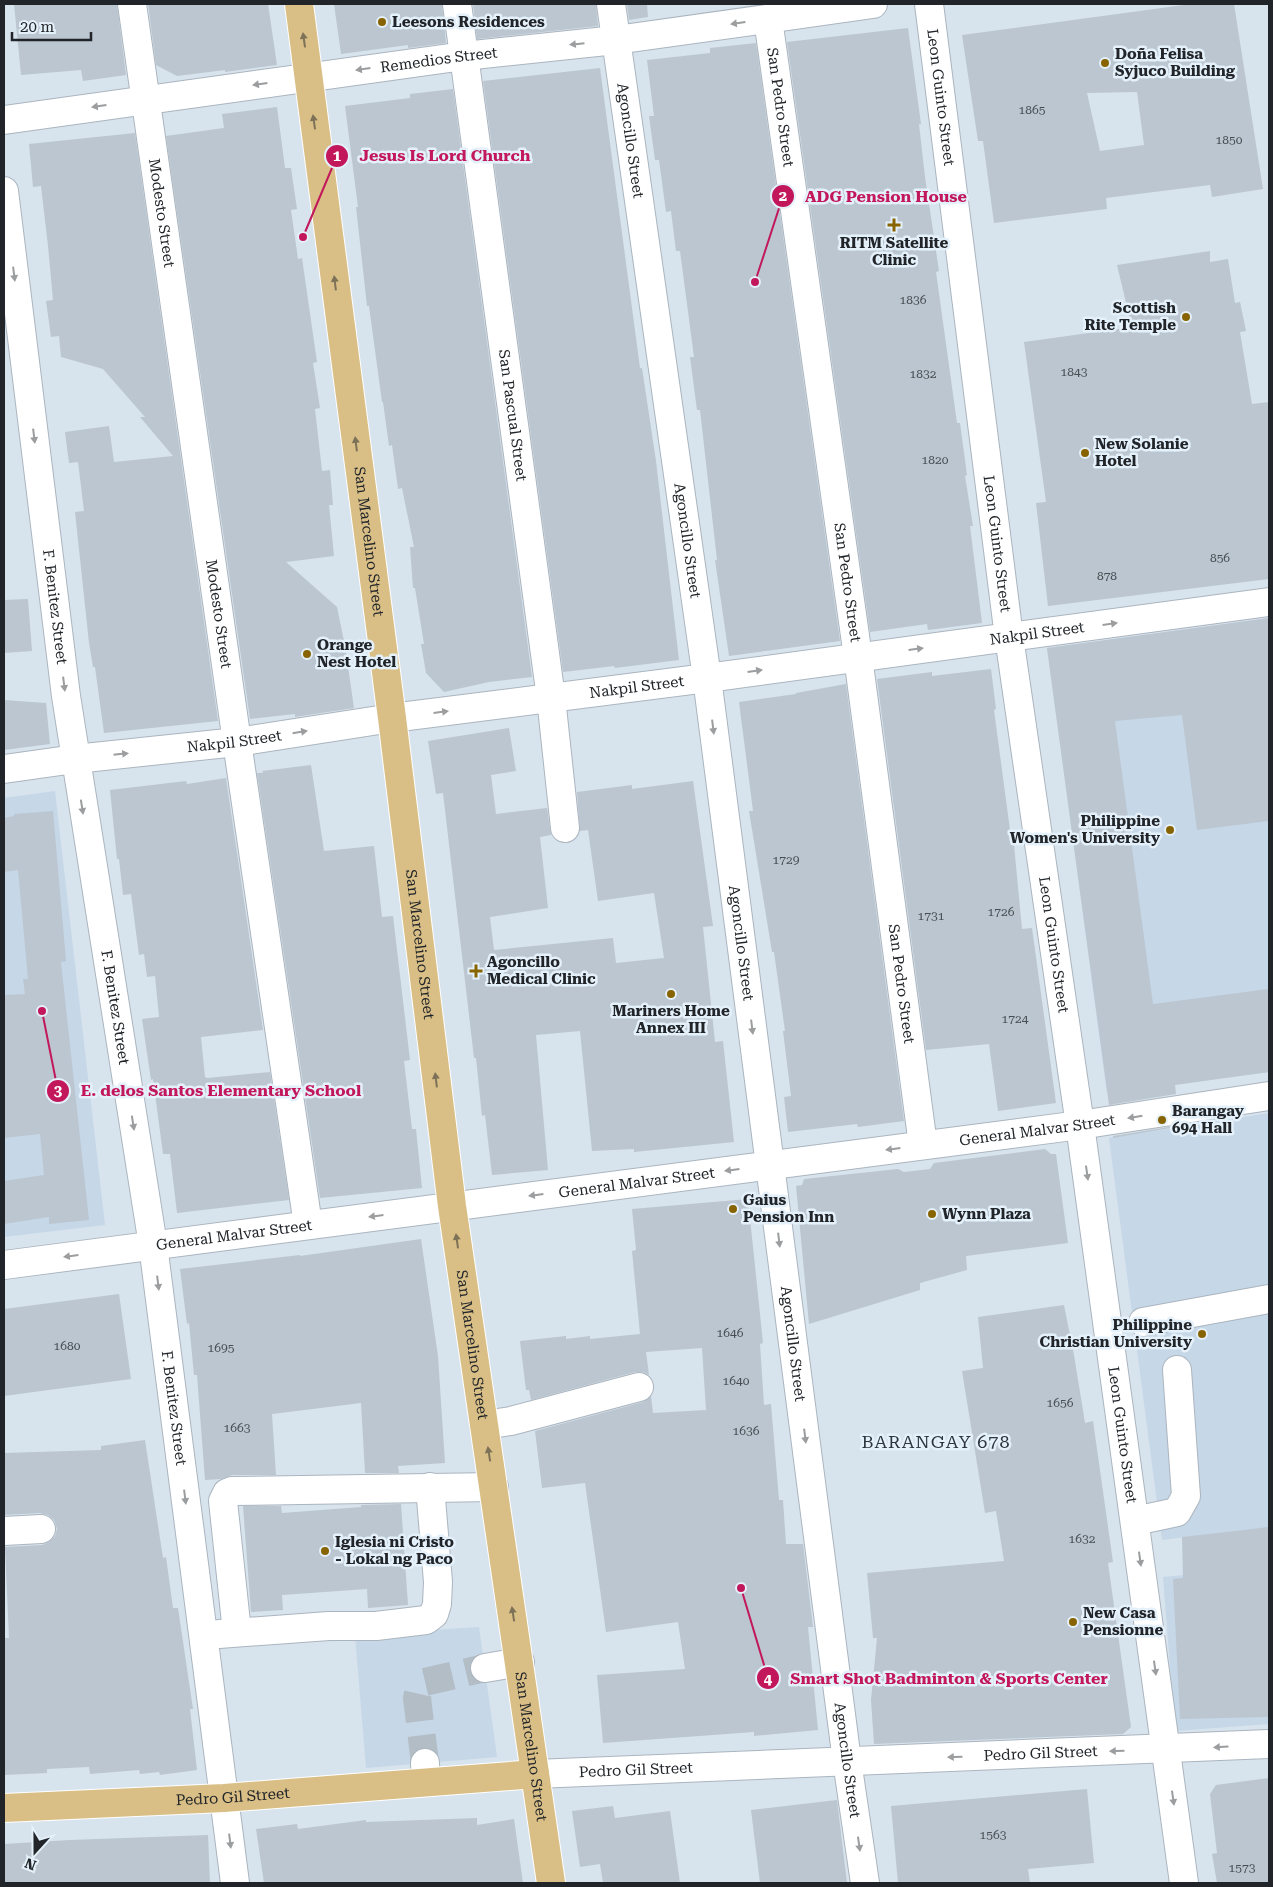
<svg xmlns="http://www.w3.org/2000/svg" width="1273" height="1887" viewBox="0 0 1273 1887" font-family="'Roboto Serif',serif">
<style>
.built{fill:#c6d7e7}
.building{fill:#bbc6d0;fill-rule:evenodd}
.lines{fill:none;stroke-linecap:round;stroke-linejoin:round}
.minor-tunnel{stroke:#b3bdc6;stroke-width:28;stroke-dasharray:28 14;stroke-linecap:butt}
.minor-casing{stroke:#abb5bf;stroke-width:30}
.major-casing{stroke:#fff;stroke-width:30}
.minor{stroke:#fff;stroke-width:28}
.major{stroke:#d9bf86;stroke-width:28}
.oneway{fill:#9b9d9f}
.oneway2{fill:#7d7258}
.poi-dot{fill:#886400;stroke:#e4f0fa;stroke-width:2}
.labels{text-anchor:middle;stroke-width:5;stroke-linejoin:round;paint-order:stroke}
.number-label{font-size:12px;fill:#484d53}
.poi-label{font-size:15px;font-weight:bold;fill:#212529;stroke:#e4f0fa;text-anchor:start}
.street-label{font-size:15px;fill:#212529;stroke:#e4f0fa}
.quarter-label{font-size:18px;letter-spacing:1px;fill:#2d363e;stroke:#e4f0fa}
.leader{fill:none;stroke:#c2185b;stroke-width:2}
.callout-dot{fill:#c2185b;stroke:#e4f0fa;stroke-width:2}
.mark-label{font-size:15px;text-anchor:middle;font-weight:bold;fill:#fff}
.callout-label{font-size:16px;text-anchor:middle;font-weight:bold;fill:#c2185b;stroke:#e4f0fa;stroke-width:5;stroke-linejoin:round;paint-order:stroke}
</style>
<rect width="100%" height="100%" fill="#d7e3ed"/>
<!-- built -->
<g class="built">
<path d="M1269,618V1072L1107,1093L1047,648Z"/>
<path d="M55,791L105,1225L4,1237V798Z"/>
<path d="M1269,1113V1724L1175,1731L1163,1577L1249,1569L1242,1530L1162,1540L1109,1138Z"/>
<path d="M479,1627L497,1757L366,1768L355,1635Z"/>
</g>
<!-- building -->
<g class="building">
<path d="M14,4H117L126,75L83,81L81,70L21,75Z"/>
<path d="M148,4H268L277,65L225,72V70L177,76L156,65Z"/>
<path d="M334,4H442L446,43L408,48V45L341,54Z"/>
<path d="M473,4H596L598,26L477,39Z"/>
<path d="M627,4H647L648,17L629,20Z"/>
<path d="M1191,4H1234L1263,189L1212,197L1210,185L1106,198L1107,209L994,223L983,141H978L962,35ZM1137,92L1144,145L1100,151L1087,93Z"/>
<path d="M908,28L921,124H919L925,177L939,271L936,272L957,423H960L967,475L965,476L973,526H970L982,623L928,630L927,624L870,632L787,42Z"/>
<path d="M756,43L840,641L729,656L715,560H717L700,410H697L690,357H694L680,251H676L671,211L666,212L659,160H655L649,116H654L647,60L710,53V48Z"/>
<path d="M600,68L640,368H642L656,461L679,660L615,668L614,666L563,672L483,81Z"/>
<path d="M453,89L532,677L489,682L444,692L426,673L421,644H424L415,588H413L410,547H414L402,488L398,489L392,445L389,446L383,402H382L369,306H367L356,207H358L345,106L410,98V94Z"/>
<path d="M277,107L285,168H291L297,209L291,210L298,259L302,258L317,362L313,363L320,408L315,409L322,471L330,470L333,505H329L334,556L286,562L337,607L345,646L354,708L295,717V714L250,719L166,136L224,128L222,114Z"/>
<path d="M135,133L218,721L104,733L95,667H93L89,643L75,512L84,511L78,462L69,463L65,432L109,426L114,462L173,456L140,417H145L103,369L61,357L59,336L51,337L46,301L53,300L48,246L41,186L33,187L29,144Z"/>
<path d="M1210,251V262L1228,259L1235,303L1240,302L1246,331L1240,332L1252,404L1269,402V579L1048,606L1036,503L1046,502L1024,342L1132,327L1117,265Z"/>
<path d="M28,599L32,651L4,653V600Z"/>
<path d="M1269,618V821L1197,830L1182,715L1115,721L1153,1004L1269,989V1072L1175,1085L1176,1094L1109,1105L1047,648Z"/>
<path d="M991,669L996,709L994,710L1012,845H1014L1022,929L1032,928L1056,1103L998,1111L989,1044L926,1050L877,679L932,672V676Z"/>
<path d="M846,684L904,1121L858,1127L857,1124L788,1132L784,1097L791,1096L783,1031H785L774,952H772L749,811H753L739,702L796,694V693Z"/>
<path d="M4,700L46,703L50,744L4,750Z"/>
<path d="M509,728L516,771L491,775L496,814L547,808L551,835L540,837L548,908L490,917L494,950L613,938L616,963L664,958L654,893L598,901L588,830L580,831L577,792L632,785V789L693,781L713,926L703,927L715,1042L723,1041L734,1142L634,1152V1149L592,1151L580,1031L536,1035L548,1170L492,1175L485,1115L482,1116L476,1058H474L443,793L436,794L428,741Z"/>
<path d="M311,765L324,851L374,846L382,917L393,916L410,1060L404,1061L412,1129H416L422,1188L320,1198L257,773H263L262,771Z"/>
<path d="M226,778L263,1030L201,1037L205,1077L207,1078L270,1072L289,1200L177,1213L170,1154H163L153,1079L151,1080L142,1019L159,1017L155,976L147,977L144,954L139,955L131,894L123,895L119,859H117L110,790L186,781L187,784Z"/>
<path d="M53,811L66,961L61,962L89,1220L49,1224V1217L4,1224V1181L44,1175L40,1134L4,1138V995L25,994L23,979H28L18,870L4,872V818L14,816V814Z"/>
<path d="M1181,1125L1182,1126L1113,1138V1136Z"/>
<path d="M1045,1149L1051,1154H1056L1068,1243L966,1256L967,1270L920,1283V1290L809,1324L796,1186L802,1185L804,1179L898,1169L904,1172L930,1169L934,1163Z"/>
<path d="M748,1199L763,1343L760,1344L764,1405L771,1404L779,1500H783L786,1544H803L813,1627H808L818,1730L754,1736V1732L603,1743L597,1675L685,1669L678,1622L606,1632L585,1483L542,1488L535,1431L643,1402L651,1396L653,1413L706,1410L702,1348L646,1352L649,1375L643,1372H635L531,1400L529,1390H526L520,1341L566,1336V1339L590,1336V1339L640,1334L632,1251L636,1250L632,1209Z"/>
<path d="M421,1239L438,1356L445,1463L398,1466L399,1473H365L361,1403L272,1414L276,1475H232L221,1479L205,1480L197,1375H194L189,1323L187,1324L180,1269L300,1255V1256Z"/>
<path d="M119,1294L131,1379L4,1396V1309Z"/>
<path d="M1064,1305L1074,1355L1085,1423L1093,1421L1113,1562L1108,1563L1131,1727L1123,1734L874,1744L871,1700L877,1638H873L867,1573L1004,1561L996,1511L985,1513L962,1371L983,1368L978,1317Z"/>
<path d="M145,1440L163,1558L166,1557L173,1608H178L193,1709H190L197,1770L160,1775L159,1772L140,1774L139,1770L90,1774L89,1767L47,1769V1773L4,1775V1638H9L5,1547L42,1545L49,1542L55,1536L57,1529L54,1520L48,1515L40,1513L4,1515V1453L101,1450V1446Z"/>
<path d="M401,1504L408,1605L368,1608L367,1589L282,1595L283,1610L251,1612L243,1506H281L282,1513L361,1507V1505Z"/>
<path d="M1269,1527V1717L1180,1719L1173,1579L1183,1578L1182,1537Z"/>
<path d="M1269,1778V1883H1217L1212,1854L1217,1853L1210,1794L1216,1785Z"/>
<path d="M1087,1789L1094,1863L1028,1869L1030,1883H898L891,1806Z"/>
<path d="M837,1800L847,1883H760L751,1810Z"/>
<path d="M613,1806L615,1818L670,1811L680,1883H603L600,1864L580,1867L572,1811Z"/>
<path d="M477,1818V1825L514,1819L523,1883H264L256,1829L297,1824L298,1829L366,1820V1822Z"/>
<path d="M208,1835L210,1883H4V1844L70,1840Z"/>
</g>
<g class="lines">
<!-- minor-tunnel -->
<path class="minor-tunnel" d="M425,1763L417,1698L419,1689L425,1682L485,1668"/>
<!-- minor casing -->
<g class="minor-casing">
<g id="minor">
<path id="s1" d="M132,4L237,742L308,1225"/>
<path id="s2" d="M457,4L551,698L565,828"/>
<path id="s3" d="M611,4L707,678L847,1761L865,1883"/>
<path id="s4" d="M929,4L1009,637L1080,1125L1184,1883"/>
<path id="s5" d="M768,19L858,657L923,1145"/>
<path id="s6" d="M4,120L464,56L616,40L873,4"/>
<path id="s7" d="M4,191L66,696L153,1245L235,1883"/>
<path id="s8" d="M4,769L75,759L237,742L392,718L707,678L1269,602"/>
<path id="s9" d="M4,1265L1080,1125L1269,1096"/>
<path d="M1143,1322L1269,1299"/>
<path d="M484,1425L511,1421L639,1387"/>
<path d="M1135,1521L1177,1512L1186,1496L1177,1370"/>
<path d="M4,1531L41,1529"/>
<path d="M237,1632L223,1501L227,1493L232,1491L494,1487"/>
<path d="M219,1634L329,1626H376L426,1620L434,1614L437,1604L438,1582L430,1487"/>
<path d="M485,1668L520,1662"/>
<path d="M425,1763L426,1782"/>
<path id="s10" d="M535,1774L1269,1744"/>
</g>
</g>
<!-- major casing -->
<g class="major-casing">
<g id="major">
<path id="s11" d="M299,4L392,718L452,1206L551,1883"/>
<path id="s12" d="M4,1808L224,1798L535,1774"/>
</g>
</g>
<!-- minor -->
<use href="#minor" class="minor"/>
<!-- major -->
<use href="#major" class="major"/>
</g>
<!-- one-way arrows -->
<defs><path id="oneway-solid" d="M-6-.8H1V-3.2L6.5 0L1 3.2V.8H-6Z" transform="scale(1.25)"/></defs>
<g class="oneway">
<use href="#oneway-solid" transform="translate(738 23) rotate(172)"/>
<use href="#oneway-solid" transform="translate(577 44) rotate(174)"/>
<use href="#oneway-solid" transform="translate(363 69) rotate(172)"/>
<use href="#oneway-solid" transform="translate(260 84) rotate(172)"/>
<use href="#oneway-solid" transform="translate(99 106) rotate(172)"/>
<use href="#oneway-solid" transform="translate(14 274) rotate(83)"/>
<use href="#oneway-solid" transform="translate(34 436) rotate(83)"/>
<use href="#oneway-solid" transform="translate(1110 624) rotate(-8)"/>
<use href="#oneway-solid" transform="translate(916 649) rotate(-7)"/>
<use href="#oneway-solid" transform="translate(755 671) rotate(-8)"/>
<use href="#oneway-solid" transform="translate(64 684) rotate(83)"/>
<use href="#oneway-solid" transform="translate(441 712) rotate(-7)"/>
<use href="#oneway-solid" transform="translate(713 727) rotate(83)"/>
<use href="#oneway-solid" transform="translate(300 732) rotate(-9)"/>
<use href="#oneway-solid" transform="translate(121 754) rotate(-6)"/>
<use href="#oneway-solid" transform="translate(82 807) rotate(81)"/>
<use href="#oneway-solid" transform="translate(752 1027) rotate(83)"/>
<use href="#oneway-solid" transform="translate(1135 1117) rotate(171)"/>
<use href="#oneway-solid" transform="translate(133 1123) rotate(81)"/>
<use href="#oneway-solid" transform="translate(893 1149) rotate(173)"/>
<use href="#oneway-solid" transform="translate(732 1170) rotate(173)"/>
<use href="#oneway-solid" transform="translate(1087 1173) rotate(82)"/>
<use href="#oneway-solid" transform="translate(536 1195) rotate(173)"/>
<use href="#oneway-solid" transform="translate(376 1216) rotate(173)"/>
<use href="#oneway-solid" transform="translate(779 1240) rotate(83)"/>
<use href="#oneway-solid" transform="translate(71 1256) rotate(173)"/>
<use href="#oneway-solid" transform="translate(158 1283) rotate(83)"/>
<use href="#oneway-solid" transform="translate(805 1436) rotate(83)"/>
<use href="#oneway-solid" transform="translate(185 1497) rotate(83)"/>
<use href="#oneway-solid" transform="translate(1140 1559) rotate(82)"/>
<use href="#oneway-solid" transform="translate(1155 1668) rotate(82)"/>
<use href="#oneway-solid" transform="translate(1221 1747) rotate(177)"/>
<use href="#oneway-solid" transform="translate(1117 1751) rotate(178)"/>
<use href="#oneway-solid" transform="translate(955 1757) rotate(178)"/>
<use href="#oneway-solid" transform="translate(1173 1798) rotate(82)"/>
<use href="#oneway-solid" transform="translate(230 1841) rotate(83)"/>
<use href="#oneway-solid" transform="translate(859 1844) rotate(82)"/>
</g>
<g class="oneway2">
<use href="#oneway-solid" transform="translate(304 40) rotate(-98)"/>
<use href="#oneway-solid" transform="translate(314 122) rotate(-98)"/>
<use href="#oneway-solid" transform="translate(335 283) rotate(-97)"/>
<use href="#oneway-solid" transform="translate(356 444) rotate(-97)"/>
<use href="#oneway-solid" transform="translate(436 1080) rotate(-97)"/>
<use href="#oneway-solid" transform="translate(457 1241) rotate(-98)"/>
<use href="#oneway-solid" transform="translate(489 1454) rotate(-99)"/>
<use href="#oneway-solid" transform="translate(513 1614) rotate(-99)"/>
</g>
<!-- markers -->
<g class="poi-dot">
<circle cx="382" cy="22" r="5"/>
<circle cx="1105" cy="63" r="5"/>
<path d="M891.5 217.5h5v5h5v5h-5v5h-5v-5h-5v-5h5z"/>
<circle cx="1186" cy="317" r="5"/>
<circle cx="1085" cy="453" r="5"/>
<circle cx="307" cy="654" r="5"/>
<circle cx="1170" cy="830" r="5"/>
<path d="M473.5 963.5h5v5h5v5h-5v5h-5v-5h-5v-5h5z"/>
<circle cx="671" cy="994" r="5"/>
<circle cx="1162" cy="1120" r="5"/>
<circle cx="733" cy="1209" r="5"/>
<circle cx="932" cy="1214" r="5"/>
<circle cx="1202" cy="1334" r="5"/>
<circle cx="325" cy="1551" r="5"/>
<circle cx="1073" cy="1622" r="5"/>
</g>
<g class="labels">
<!-- number labels -->
<g class="number-label">
<text x="1032" y="114">1865</text>
<text x="1229" y="144">1850</text>
<text x="913" y="304">1836</text>
<text x="1074" y="376">1843</text>
<text x="923" y="378">1832</text>
<text x="935" y="464">1820</text>
<text x="1220" y="562">856</text>
<text x="1107" y="580">878</text>
<text x="786" y="864">1729</text>
<text x="1001" y="916">1726</text>
<text x="931" y="920">1731</text>
<text x="1015" y="1023">1724</text>
<text x="730" y="1337">1646</text>
<text x="67" y="1350">1680</text>
<text x="221" y="1352">1695</text>
<text x="736" y="1385">1640</text>
<text x="1060" y="1407">1656</text>
<text x="237" y="1432">1663</text>
<text x="746" y="1435">1636</text>
<text x="1082" y="1543">1632</text>
<text x="993" y="1839">1563</text>
<text x="1242" y="1872">1573</text>
</g>
<!-- poi labels -->
<g class="poi-label">
<text x="392" y="27">Leesons Residences</text>
<text x="1115" y="59">Doña Felisa<tspan x="1115" dy="17">Syjuco Building</tspan></text>
<text x="894" y="248" text-anchor="middle">RITM Satellite<tspan x="894" dy="17">Clinic</tspan></text>
<text x="1176" y="313" text-anchor="end">Scottish<tspan x="1176" dy="17">Rite Temple</tspan></text>
<text x="1095" y="449">New Solanie<tspan x="1095" dy="17">Hotel</tspan></text>
<text x="317" y="650">Orange<tspan x="317" dy="17">Nest Hotel</tspan></text>
<text x="1160" y="826" text-anchor="end">Philippine<tspan x="1160" dy="17">Women's University</tspan></text>
<text x="487" y="967">Agoncillo<tspan x="487" dy="17">Medical Clinic</tspan></text>
<text x="671" y="1016" text-anchor="middle">Mariners Home<tspan x="671" dy="17">Annex III</tspan></text>
<text x="1172" y="1116">Barangay<tspan x="1172" dy="17">694 Hall</tspan></text>
<text x="743" y="1205">Gaius<tspan x="743" dy="17">Pension Inn</tspan></text>
<text x="942" y="1219">Wynn Plaza</text>
<text x="1192" y="1330" text-anchor="end">Philippine<tspan x="1192" dy="17">Christian University</tspan></text>
<text x="335" y="1547">Iglesia ni Cristo<tspan x="335" dy="17">- Lokal ng Paco</tspan></text>
<text x="1083" y="1618">New Casa<tspan x="1083" dy="17">Pensionne</tspan></text>
</g>
<!-- street labels -->
<g class="street-label">
<text dy="5" stroke="none"><textPath href="#s6" startOffset="439">Remedios Street</textPath></text>
<text dy="5" stroke="none"><textPath href="#s4" startOffset="94">Leon Guinto Street</textPath></text>
<text dy="5" stroke="none"><textPath href="#s5" startOffset="89">San Pedro Street</textPath></text>
<text dy="5" stroke="none"><textPath href="#s3" startOffset="138">Agoncillo Street</textPath></text>
<text dy="5" stroke="none"><textPath href="#s1" startOffset="211">Modesto Street</textPath></text>
<text dy="5" stroke="none"><textPath href="#s2" startOffset="415">San Pascual Street</textPath></text>
<text dy="5" stroke="none"><textPath href="#s11" startOffset="542">San Marcelino Street</textPath></text>
<text dy="5" stroke="none"><textPath href="#s3" startOffset="542">Agoncillo Street</textPath></text>
<text dy="5" stroke="none"><textPath href="#s4" startOffset="544">Leon Guinto Street</textPath></text>
<text dy="5" stroke="none"><textPath href="#s5" startOffset="569">San Pedro Street</textPath></text>
<text dy="5" stroke="none"><textPath href="#s7" startOffset="419">F. Benitez Street</textPath></text>
<text dy="5" stroke="none"><textPath href="#s1" startOffset="616">Modesto Street</textPath></text>
<text dy="5" stroke="none"><textPath href="#s8" startOffset="1042">Nakpil Street</textPath></text>
<text dy="5" stroke="none"><textPath href="#s8" startOffset="638">Nakpil Street</textPath></text>
<text dy="5" stroke="none"><textPath href="#s8" startOffset="232">Nakpil Street</textPath></text>
<text dy="5" stroke="none"><textPath href="#s3" startOffset="948">Agoncillo Street</textPath></text>
<text dy="5" stroke="none"><textPath href="#s11" startOffset="948">San Marcelino Street</textPath></text>
<text dy="5" stroke="none"><textPath href="#s4" startOffset="949">Leon Guinto Street</textPath></text>
<text dy="5" stroke="none"><textPath href="#s5" startOffset="974">San Pedro Street</textPath></text>
<text dy="5" stroke="none"><textPath href="#s7" startOffset="824">F. Benitez Street</textPath></text>
<text dy="5" stroke="none"><textPath href="#s9" startOffset="1042">General Malvar Street</textPath></text>
<text dy="5" stroke="none"><textPath href="#s9" startOffset="638">General Malvar Street</textPath></text>
<text dy="5" stroke="none"><textPath href="#s9" startOffset="232">General Malvar Street</textPath></text>
<text dy="5" stroke="none"><textPath href="#s3" startOffset="1352">Agoncillo Street</textPath></text>
<text dy="5" stroke="none"><textPath href="#s11" startOffset="1352">San Marcelino Street</textPath></text>
<text dy="5" stroke="none"><textPath href="#s7" startOffset="1229">F. Benitez Street</textPath></text>
<text dy="5" stroke="none"><textPath href="#s4" startOffset="1444">Leon Guinto Street</textPath></text>
<text dy="5" stroke="none"><textPath href="#s11" startOffset="1758">San Marcelino Street</textPath></text>
<text dy="5" stroke="none"><textPath href="#s10" startOffset="506">Pedro Gil Street</textPath></text>
<text dy="5" stroke="none"><textPath href="#s3" startOffset="1772">Agoncillo Street</textPath></text>
<text dy="5" stroke="none"><textPath href="#s10" startOffset="101">Pedro Gil Street</textPath></text>
<text dy="5" stroke="none"><textPath href="#s12" startOffset="229">Pedro Gil Street</textPath></text>
</g>
<!-- quarter labels -->
<g class="quarter-label">
<text x="936" y="1448">BARANGAY 678</text>
</g>
</g>
<!-- callouts -->
<path class="leader" d="M303 237L337 156M755 282L783 196M42 1011L58 1091M741 1588L768 1678"/>
<g class="callout-dot">
<circle cx="303" cy="237" r="5"/>
<circle cx="755" cy="282" r="5"/>
<circle cx="42" cy="1011" r="5"/>
<circle cx="741" cy="1588" r="5"/>
<circle cx="337" cy="156" r="12"/>
<circle cx="783" cy="196" r="12"/>
<circle cx="58" cy="1091" r="12"/>
<circle cx="768" cy="1678" r="12"/>
</g>
<g class="mark-label">
<text x="337" y="161">1</text>
<text x="783" y="201">2</text>
<text x="58" y="1096">3</text>
<text x="768" y="1684">4</text>
</g>
<g class="callout-label">
<text x="445" y="161">Jesus Is Lord Church</text>
<text x="886" y="202">ADG Pension House</text>
<text x="221" y="1096">E. delos Santos Elementary School</text>
<text x="949" y="1684">Smart Shot Badminton &amp; Sports Center</text>
</g>
<!-- border -->
<rect width="1273" height="1887" fill="none" stroke="#212529" stroke-width="10"/>
<!-- north arrow -->
<g transform="translate(35 1852) rotate(201)" stroke="#e4f0fa" stroke-width="4" paint-order="stroke">
<path d="M0-4L9 19L0 12L-9 19Z" fill="#212529"/>
<text y="-8" font-size="14" font-weight="bold" text-anchor="middle" fill="#212529">N</text>
</g>
<!-- scale -->
<path d="M12 32v8h79v-8" fill="none" stroke="#212529" stroke-width="2.5"/>
<text x="20" y="32" font-size="15" fill="#212529" stroke="#e4f0fa" stroke-width="4" paint-order="stroke">20 m</text>
</svg>
